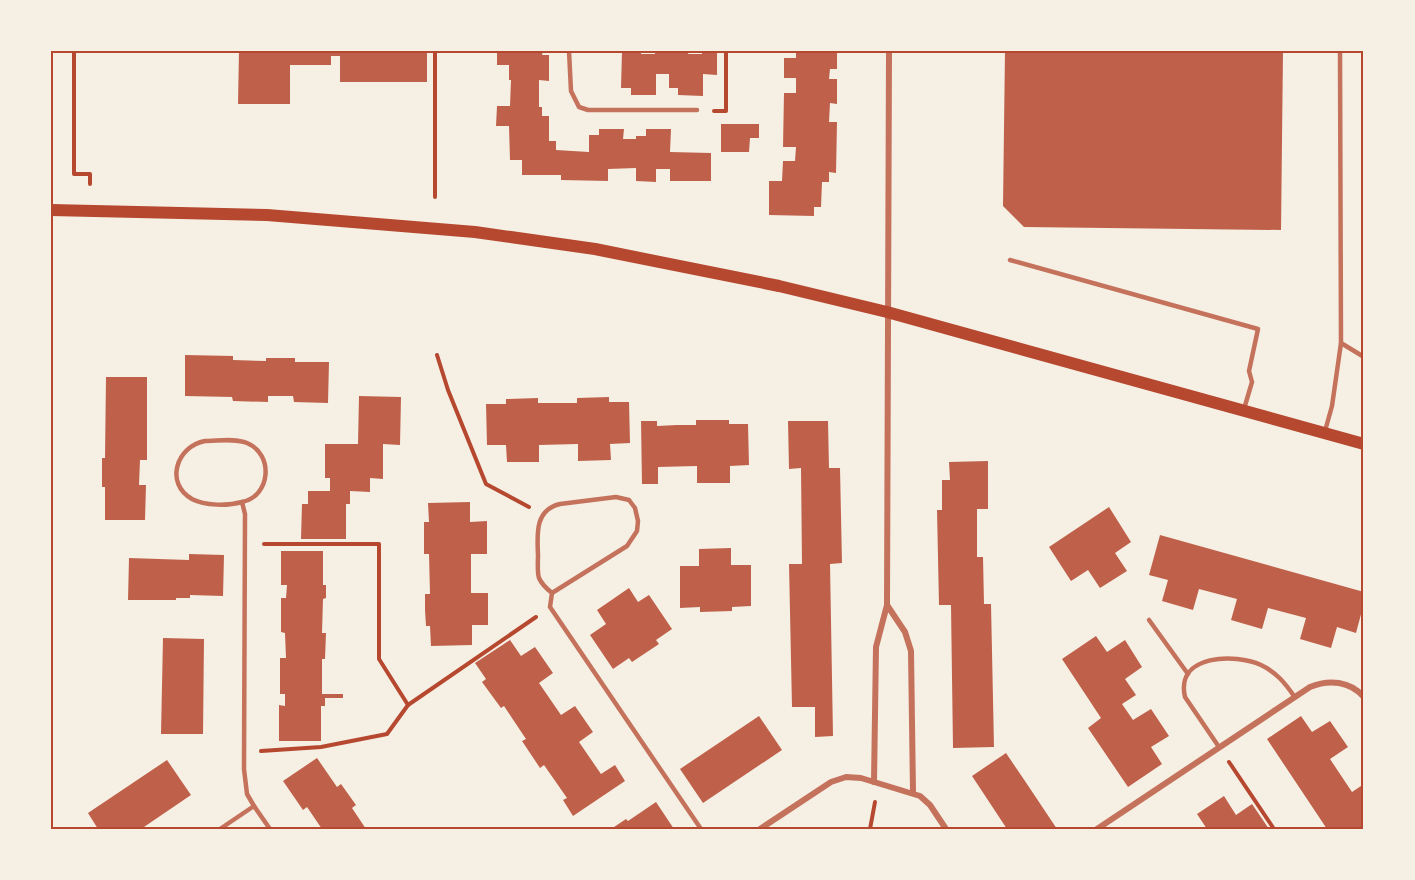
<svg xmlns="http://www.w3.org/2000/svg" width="1415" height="880" viewBox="0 0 1415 880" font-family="'Asap Condensed',sans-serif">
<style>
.building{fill:#bf614a}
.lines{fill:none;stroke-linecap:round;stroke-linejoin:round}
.path{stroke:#b5482f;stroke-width:4}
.service{stroke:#c5725c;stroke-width:4.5}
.minor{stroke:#c5725c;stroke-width:6}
.secondary{stroke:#b5482f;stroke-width:12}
.neatline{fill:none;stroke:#b5482f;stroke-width:2}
</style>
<rect width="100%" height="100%" fill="#f6efe4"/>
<!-- building -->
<g class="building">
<path d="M239,51H427V82H340V56H331V65H290V104H238Z"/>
<path d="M497,51H543L542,55H549V81L539,80V107H542V116H549V141H556V150L589,152V135H599V129H624L623,139H636V136H646V129H671L670,152L711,153V181H670V169H656V182L636,181V168L608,169V181L561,180V175H522V160H510L509,126H496L497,106H510L511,80H509V65H497Z"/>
<path d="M622,51H641V54H655V51H689L688,54H702V51H717V75L703,74V96L678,95V88H669V74H656V95H631V88H621Z"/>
<path d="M796,51H837V69H830L829,79H837V104L830,103L829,122H837L836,173L829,172V182H822L821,207H814V216L769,215V181H782L783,161H795L796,147H783L784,93H796V78H784V58H796Z"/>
<path d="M1005,51H1283L1281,230L1024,227L1003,206Z"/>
<path d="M721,124H759V138H750L749,152H721Z"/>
<path d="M185,355L233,356V360L266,361V358H295V362H329L328,403L294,402L293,396H268V402L233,401L232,397L185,396Z"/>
<path d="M106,377H147V460H140L139,485H146L145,520H105V487H102V458H105Z"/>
<path d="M359,396L401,397L400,445L383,444V479L370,478V492L350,491V504H346V539H301L302,504H308V491H330V478H325V444H358Z"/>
<path d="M609,397V402H629L630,443L610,444L611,460L578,461V444L539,445V462H507L506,445H487L486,404H506V399L538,398V403H577V398Z"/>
<path d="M696,420H729V424H748L749,465L730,466V483H697V466L658,467V484H642L641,421H657V426L677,425H696Z"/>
<path d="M788,421H828L829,468H840L842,563L830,564L833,736L815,737V707H792L789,564H802L801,468L789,469Z"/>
<path d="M988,461V509H977V557H983L984,604H991L994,747L953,748L951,606V605H939L937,510H942V480H950L949,462Z"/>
<path d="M470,502V522L487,521V554H471V593H488V625H472V645L431,646L430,626H426L425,610V594H430L429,554H424V522H429L428,503Z"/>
<path d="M1109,507L1131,542L1115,553L1127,571L1100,588L1088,570L1071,581L1049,547Z"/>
<path d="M1160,535L1364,592V603L1356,633L1337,627L1331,648L1300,639L1306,618L1268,608L1262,629L1231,620L1237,599L1199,589L1193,610L1162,601L1168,580L1149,575Z"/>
<path d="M731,548V565H751V606L732,607V611L700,612V607L680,608V566H699V549Z"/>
<path d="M281,551H323V585H326V598L323,599L322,633H326L325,659H322V694H343V698H325V706H321V741H279V705L285,706V694H280V658H286L285,633L281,632V598H286L287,585H281Z"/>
<path d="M189,554L224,555L223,596L190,595V598H176V600H128L129,558L189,560Z"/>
<path d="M629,588L638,602L649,595L672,629L656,640L659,644L632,662L629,658L613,669L590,635L606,624L597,610Z"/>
<path d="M1096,636L1107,652L1125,640L1142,667L1125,679L1136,695L1122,704L1133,720L1151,709L1169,736L1151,747L1162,764L1128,787L1088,728L1101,718L1062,659Z"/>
<path d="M163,638L204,639L203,734H161Z"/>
<path d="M510,640L521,656L535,647L553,673L539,683L561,715L575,706L593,732L579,742L601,774L615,765L625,781L573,816L563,800L567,798L544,765L540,768L522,741L526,739L504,706L501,708L482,682L486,679L475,663Z"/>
<path d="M759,716L782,750L703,803L680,769Z"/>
<path d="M1301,716L1312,732L1330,721L1348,747L1330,759L1352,792L1364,784V829H1327L1267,739Z"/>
<path d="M1006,753L1033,793L1057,829H1007L972,776Z"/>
<path d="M317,758L337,787L341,784L356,805L352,808L366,829H322L307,807L303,810L283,781Z"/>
<path d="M167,760L191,795L141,829H98L88,813Z"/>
<path d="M1224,796L1236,815L1252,804L1269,829H1207L1197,814Z"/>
<path d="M656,802L674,829H611L626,819L628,821Z"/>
</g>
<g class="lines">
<!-- path -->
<g class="path">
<path d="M74,51V174H90V184"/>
<path d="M714,111H726V51"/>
<path d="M435,197V51"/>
<path d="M437,355L448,390L486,484L529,507"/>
<path d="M408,705L536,617"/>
<path d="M261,751L321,747L387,734L408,705L379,659V544H264"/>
<path d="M1229,762L1274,829"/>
<path d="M870,829L875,802"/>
</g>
<!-- service -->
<g class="service">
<path d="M569,51L571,91L579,107L588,110H697"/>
<path d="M1010,260L1258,329L1249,371L1252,382L1244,409"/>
<path d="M1341,343L1364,357"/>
<path d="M1325,431L1332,406L1341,343L1340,51"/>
<path d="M205,441C218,441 235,438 247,443C274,454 271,496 242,502C228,506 205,506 192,499C164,483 177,446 205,441Z"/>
<path d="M242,502L245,514L244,769L247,794L254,806"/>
<path d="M552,593C547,589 542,585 539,578C537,572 538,562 538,555C537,533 535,510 560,504L616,497L629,500L635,508L638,521L637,531L627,546L552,593L550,607L701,829"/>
<path d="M1149,620L1188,674"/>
<path d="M1219,747L1185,697C1175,654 1236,653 1261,665C1276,672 1285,683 1294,696"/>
<path d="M220,829L254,806L270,829"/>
</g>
<!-- minor -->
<g class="minor">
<path d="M887,605L889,51"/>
<path d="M874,782L876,647L887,605L905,632L911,651L913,792"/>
<path d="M760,829L831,782L846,777L861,778L920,796L930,805L946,829"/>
<path d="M1097,829L1310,687C1329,679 1350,681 1364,697"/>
</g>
<!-- secondary -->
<path class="secondary" d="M51,210L267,215L475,232L595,249L779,286L887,312L1364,444"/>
</g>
<!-- border -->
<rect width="1415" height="880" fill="none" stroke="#f6efe4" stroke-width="105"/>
<rect x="52" y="52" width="1310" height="776" class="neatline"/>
</svg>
